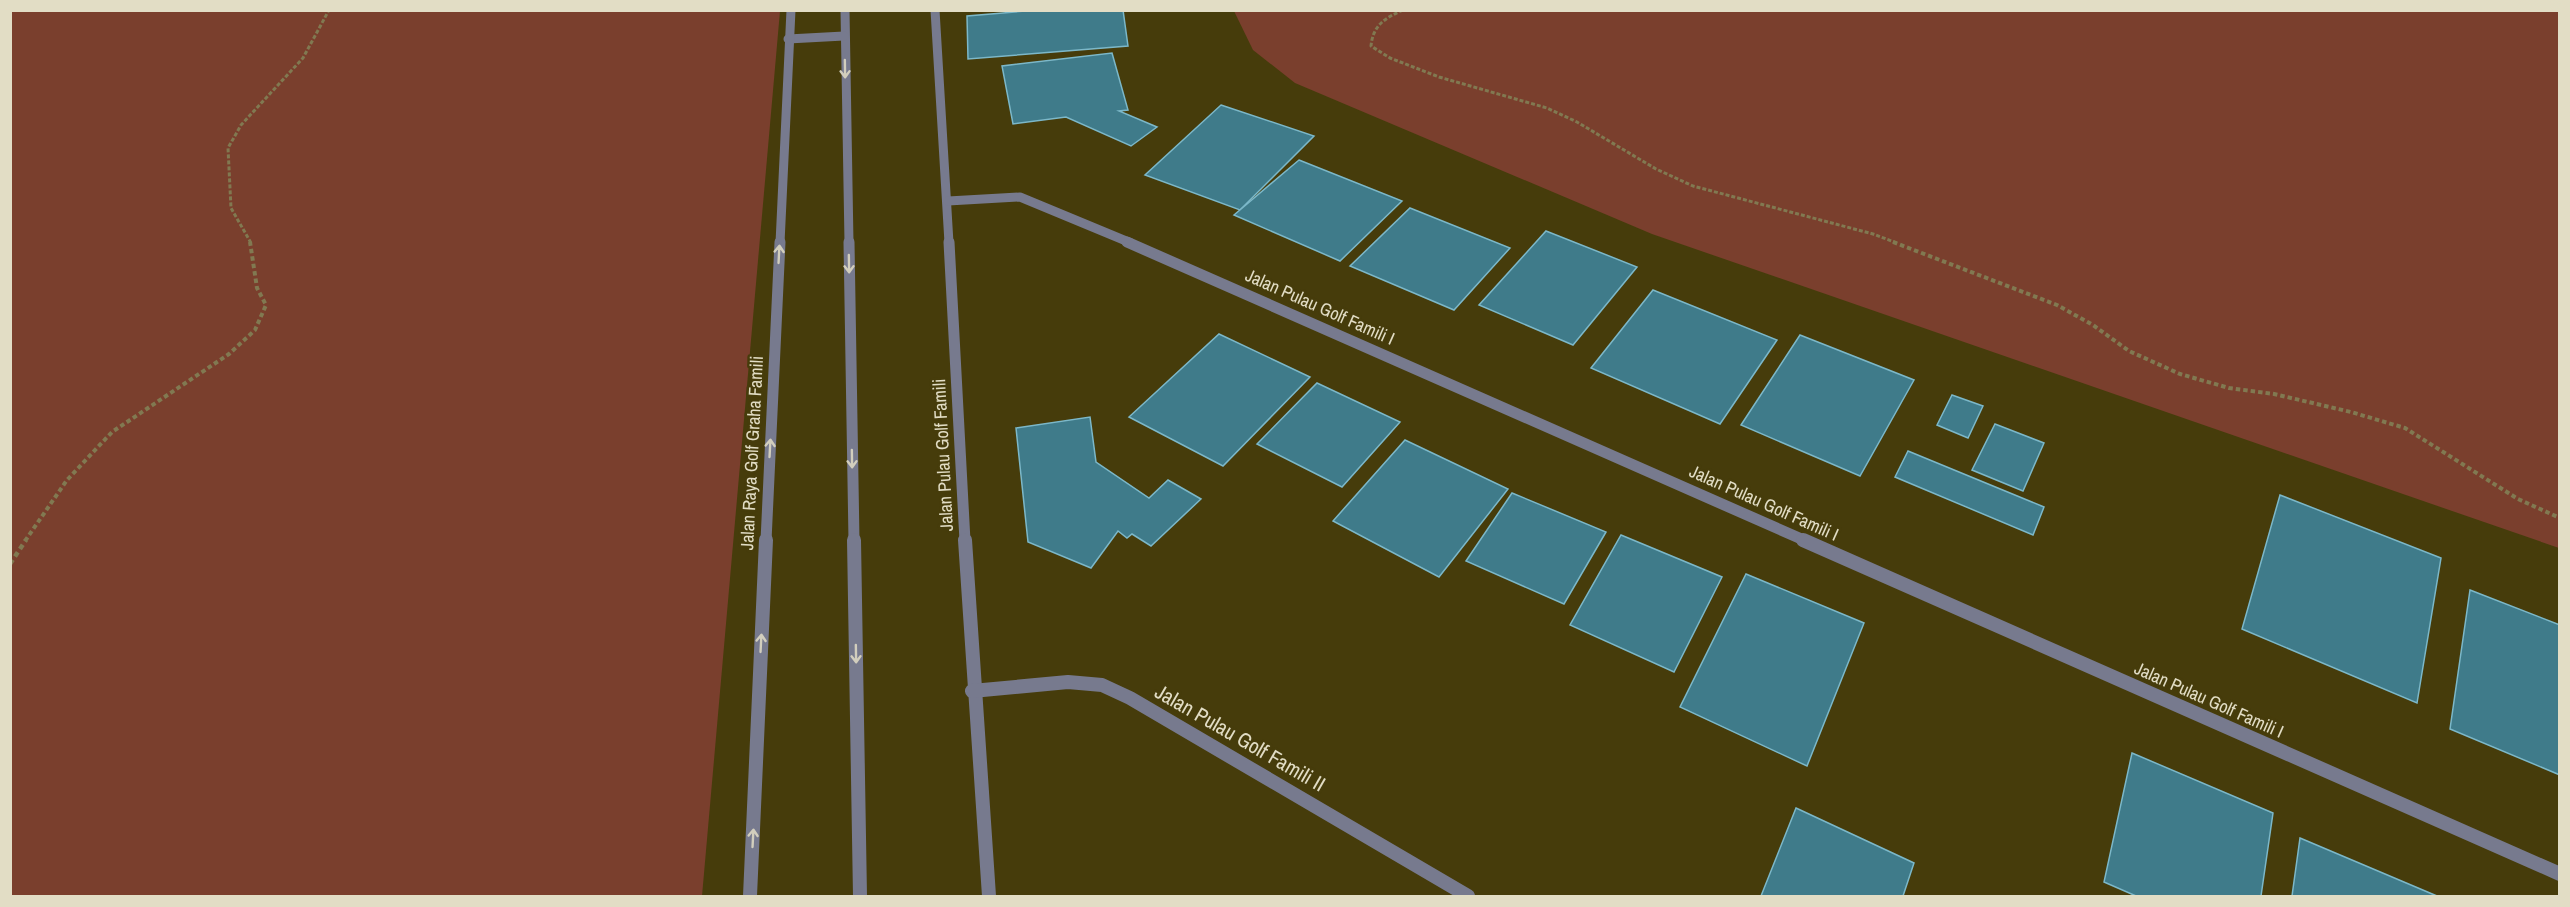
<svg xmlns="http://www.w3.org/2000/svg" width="2570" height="907" viewBox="0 0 2570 907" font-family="'Archivo Narrow',sans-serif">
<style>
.green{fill:#7a3f2d}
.building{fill:#3f7b8a;stroke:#7cb8c9;stroke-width:1.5}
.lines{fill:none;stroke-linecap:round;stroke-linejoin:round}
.path-far2{stroke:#817951;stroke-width:3;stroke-dasharray:4 2;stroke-linecap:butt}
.path-far1{stroke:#817951;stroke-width:4;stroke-dasharray:4.5 3;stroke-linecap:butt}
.path{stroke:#817951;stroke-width:4.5;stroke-dasharray:5 4;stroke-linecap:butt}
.minor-far2{stroke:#777a8e;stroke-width:9}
.minor-far1{stroke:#777a8e;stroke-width:11}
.minor{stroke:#777a8e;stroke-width:14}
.oneway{stroke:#d2cebd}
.labels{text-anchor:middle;stroke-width:5;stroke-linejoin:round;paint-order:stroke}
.street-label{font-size:18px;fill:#e2ddc5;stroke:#463c0b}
.near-street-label{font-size:21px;fill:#e2ddc5;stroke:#463c0b}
</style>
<rect width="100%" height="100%" fill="#463c0b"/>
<!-- green -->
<g class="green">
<path d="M10,11H780L702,896H11Z"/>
<path d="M1234,11H2559V548L1652,234L1295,83L1253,50Z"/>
</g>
<!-- building -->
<g class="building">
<path d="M1037,10H1123L1128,46L968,59L967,16Z"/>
<path d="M1112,53L1128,110L1119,111L1157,127L1131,146L1066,117L1013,124L1002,66Z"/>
<path d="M1221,105L1314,136L1240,210L1145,175Z"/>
<path d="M1299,160L1402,201L1340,261L1234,215Z"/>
<path d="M1410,208L1510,248L1454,310L1350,266Z"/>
<path d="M1546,231L1637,267L1573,345L1479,305Z"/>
<path d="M1653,290L1777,340L1720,424L1591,368Z"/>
<path d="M1219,334L1310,377L1223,466L1129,417Z"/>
<path d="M1800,335L1914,380L1860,476L1741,425Z"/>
<path d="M1317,383L1400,422L1342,487L1257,444Z"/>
<path d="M1952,395L1983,406L1968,438L1937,425Z"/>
<path d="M1090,417L1096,462L1149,498L1168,480L1201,499L1151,546L1132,534L1127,538L1118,531L1091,568L1028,542L1016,428Z"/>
<path d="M1995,424L2044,443L2023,491L1972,470Z"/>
<path d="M1405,440L1508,489L1439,577L1333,521Z"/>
<path d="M1908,451L2044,507L2033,535L1895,477Z"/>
<path d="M1512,493L1606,532L1564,604L1466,561Z"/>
<path d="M2280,495L2441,558L2417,703L2242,629Z"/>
<path d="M1621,535L1722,577L1674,672L1570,625Z"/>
<path d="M1746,574L1864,623L1807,766L1680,707Z"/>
<path d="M2470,590L2560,625V775L2450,729Z"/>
<path d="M2132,753L2273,813L2261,896H2136L2104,882Z"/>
<path d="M1796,808L1914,863L1903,896H1761Z"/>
<path d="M2300,838L2437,896H2292Z"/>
</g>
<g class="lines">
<!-- path-far2 -->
<g class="path-far2">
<path d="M1403,10C1385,18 1373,25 1371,46L1390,58L1439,77L1547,108L1577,122L1656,169L1693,186L1873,234L1897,243"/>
<path d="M251,243L231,208L228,148L241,125L303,58L329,10"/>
</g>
<!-- path-far1 -->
<g class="path-far1">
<path d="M1893,242L2057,305L2093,325L2129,351L2180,374L2229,388L2274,394L2351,412L2405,428L2518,499L2560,518"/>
<path d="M25,541L67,480L112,432L229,354L255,330L266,305L257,288L250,242"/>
</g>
<!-- path -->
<path class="path" d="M10,564L26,540"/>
<!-- minor-far2 -->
<g class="minor-far2">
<path d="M845,10L849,243"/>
<path d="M935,10L949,243"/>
<path d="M788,39L844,36"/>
<path d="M948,201L1020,197L1131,243"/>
<path d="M780,243L791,10"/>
</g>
<!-- minor-far1 -->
<g class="minor-far1">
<path d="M849,242L854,541"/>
<path d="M949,242L965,541"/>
<path d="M1127,242L1806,541"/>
<path d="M766,541L780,242"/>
</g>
<!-- minor -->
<g class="minor">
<path d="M854,540L860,896"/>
<path d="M965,540L989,896"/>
<path d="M1803,540L2560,874"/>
<path d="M972,691L1068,682L1102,685L1130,698L1468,896"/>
<path d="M750,896L766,540"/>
</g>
</g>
<!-- one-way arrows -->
<defs><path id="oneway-shaft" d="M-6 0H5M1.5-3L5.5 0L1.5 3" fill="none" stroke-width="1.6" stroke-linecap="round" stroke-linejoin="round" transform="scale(1.5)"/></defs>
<g class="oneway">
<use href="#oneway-shaft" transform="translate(845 69) rotate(89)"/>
<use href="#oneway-shaft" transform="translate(779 254) rotate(-87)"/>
<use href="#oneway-shaft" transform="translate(849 264) rotate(89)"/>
<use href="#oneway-shaft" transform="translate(770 448) rotate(-87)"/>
<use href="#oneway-shaft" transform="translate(852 459) rotate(89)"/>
<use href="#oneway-shaft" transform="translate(761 643) rotate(-87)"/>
<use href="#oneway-shaft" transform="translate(856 654) rotate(89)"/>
<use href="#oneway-shaft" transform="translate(753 838) rotate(-87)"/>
</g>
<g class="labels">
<!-- street labels -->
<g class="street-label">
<text transform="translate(1320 307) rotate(24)" y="6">Jalan Pulau Golf Famili I</text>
<text transform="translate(752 453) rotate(-87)" y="6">Jalan Raya Golf Graha Famili</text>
<text transform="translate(943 455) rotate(-93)" y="6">Jalan Pulau Golf Famili</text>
<text transform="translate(1764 503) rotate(24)" y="6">Jalan Pulau Golf Famili I</text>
<text transform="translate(2209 700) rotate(24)" y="6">Jalan Pulau Golf Famili I</text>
</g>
<!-- near-street labels -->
<g class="near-street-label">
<text transform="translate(1240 738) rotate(30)" y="7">Jalan Pulau Golf Famili II</text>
</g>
</g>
<!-- border -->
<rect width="2570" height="907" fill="none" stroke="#e2ddc5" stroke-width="24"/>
</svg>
